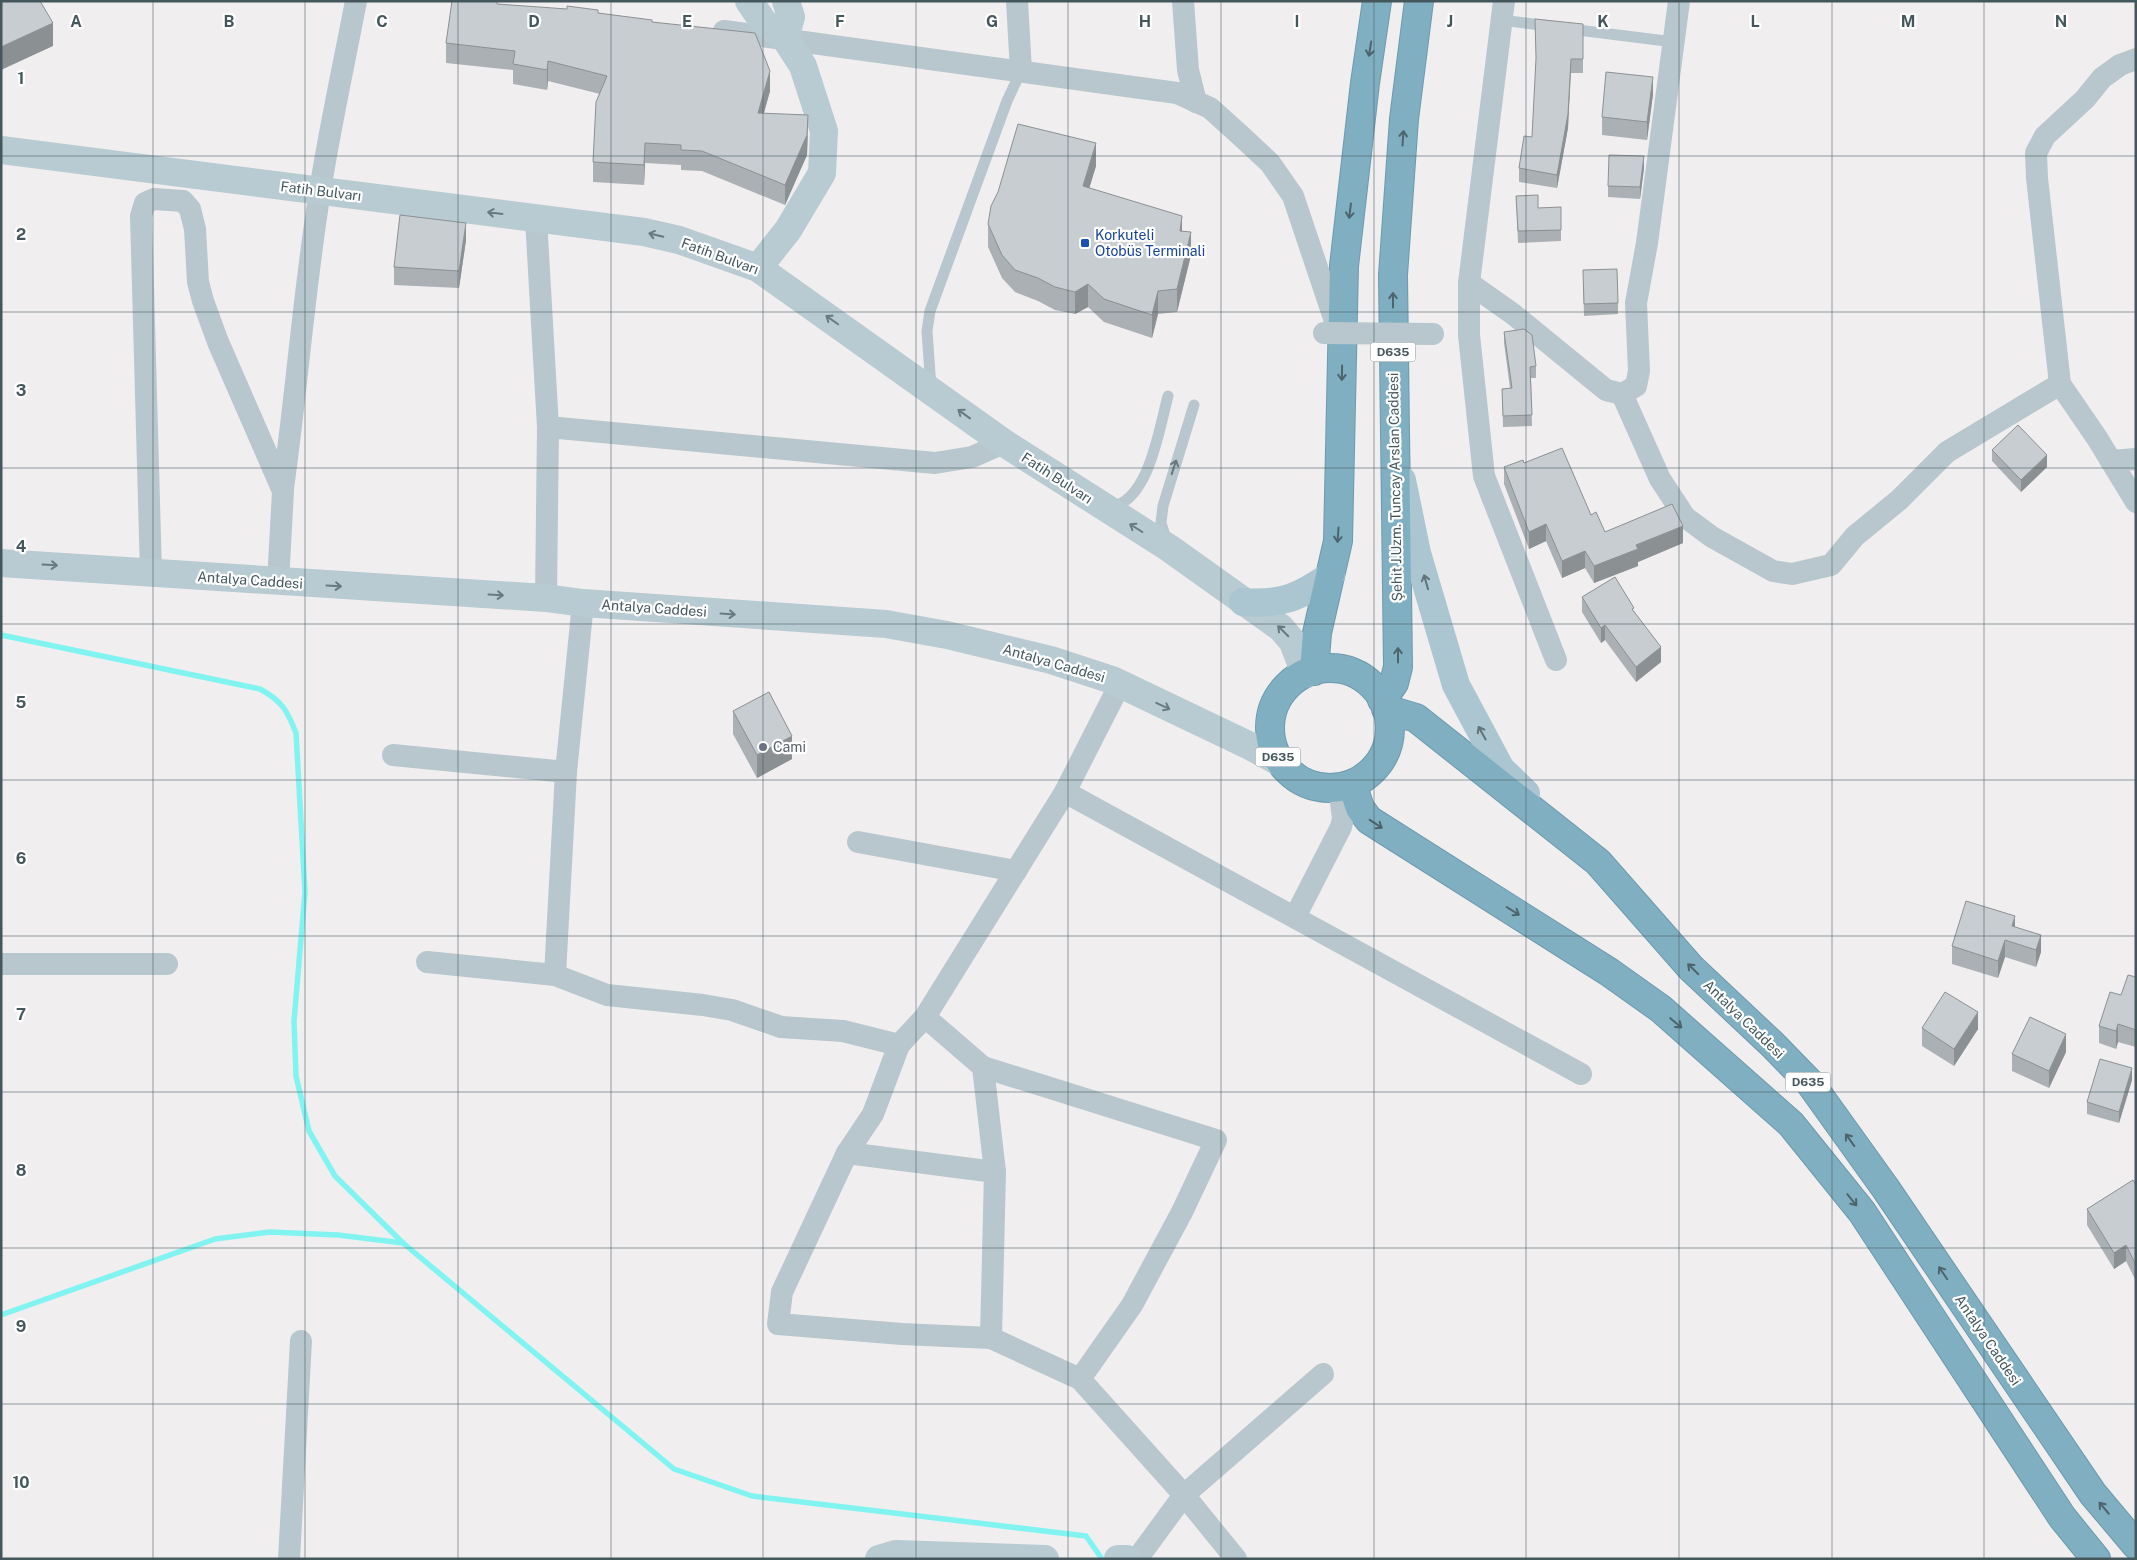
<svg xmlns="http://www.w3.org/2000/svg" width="2137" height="1560" viewBox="0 0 2137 1560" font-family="'Public Sans',sans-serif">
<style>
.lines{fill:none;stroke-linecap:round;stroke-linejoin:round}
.stream{stroke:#81f4f2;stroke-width:5.5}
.highway-casing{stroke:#6c9aae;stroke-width:30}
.lane{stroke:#b8c7cd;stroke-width:11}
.street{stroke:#b8c7cd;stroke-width:22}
.secondary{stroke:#b8cad2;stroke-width:28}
.primary{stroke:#abc6d0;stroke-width:28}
.highway{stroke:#81afc2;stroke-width:28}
.street-bridge{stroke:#b8c7cd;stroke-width:22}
.wall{fill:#abb0b4}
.shaded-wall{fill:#8b9092}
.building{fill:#c7cdd1;stroke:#8b9092}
.oneway{stroke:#4d646c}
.oneway2{stroke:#677a80}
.oneway3{stroke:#67797f}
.oneway4{stroke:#5e737a}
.grid{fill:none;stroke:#44575d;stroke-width:1;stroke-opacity:0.55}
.transit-dot{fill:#1a4fb4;stroke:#fff;stroke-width:2}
.worship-dot{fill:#6b7280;stroke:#fff;stroke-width:2}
.labels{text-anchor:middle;stroke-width:4.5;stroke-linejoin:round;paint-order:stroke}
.shield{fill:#fff;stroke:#7c898e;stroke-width:1}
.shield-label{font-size:12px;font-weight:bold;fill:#44575d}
.street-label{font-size:14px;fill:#44575d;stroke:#fff}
.transit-label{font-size:14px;fill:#164399;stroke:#fff;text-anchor:start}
.worship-label{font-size:14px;fill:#5b616d;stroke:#fff;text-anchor:start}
.grid-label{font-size:16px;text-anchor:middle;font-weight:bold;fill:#44575d;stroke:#fff;stroke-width:4.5;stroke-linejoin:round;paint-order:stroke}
</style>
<rect width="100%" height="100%" fill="#f1eeef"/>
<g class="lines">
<!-- stream -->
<g class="stream">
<path d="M1,635L260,689C282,701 287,710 296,733L305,892L294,1021L296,1076L309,1131L335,1176L403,1243L674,1469L752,1496L1086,1536L1102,1559"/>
<path d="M1,1315L215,1239L270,1232L338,1235L403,1243"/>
</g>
<!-- highway casing -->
<g class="highway-casing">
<g id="highway">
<circle cx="1330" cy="728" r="60"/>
<path d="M1314,671L1317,633L1338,541L1344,266L1365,83L1377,1"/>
<path d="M1382,700L1394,683L1398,667L1393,275L1404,119L1419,1"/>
<path d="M1386,709L1416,718L1598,862L1691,968L1773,1045L1810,1083L1886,1189L2093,1494L2136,1545"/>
<path d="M1352,784L1360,808L1369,820L1609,972L1661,1009L1791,1124L1862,1212L2062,1517L2096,1559"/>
</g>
</g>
<!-- lane -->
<g class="lane">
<path d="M1501,20L1549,26"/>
<path d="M1570,29L1674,42"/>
<path d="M931,388L927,331L930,311L1007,101L1021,71"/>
<path d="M1110,507C1149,502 1159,429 1168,396"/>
<path d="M1167,542L1161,523L1163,506L1194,405"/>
</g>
<!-- street -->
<g class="street">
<path d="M1017,1L1021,71"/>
<path d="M1183,1L1188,70L1196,102"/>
<path d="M1504,1L1469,283V335L1484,476L1556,660"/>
<path d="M724,31L1177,93L1210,108L1240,135L1270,163L1293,196L1338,330"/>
<path d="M2136,59L2120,65L2102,78L2085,99L2045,136L2036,153L2037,178L2060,384L2097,438L2136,502"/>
<path d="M536,219L548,427"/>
<path d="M1469,283L1513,314L1606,390L1622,394L1636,386L1639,371L1636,303L1647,243L1679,1"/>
<path d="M1622,394L1660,479L1685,517L1712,537L1773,571L1792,574L1831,565L1855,536L1899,500L1947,452L2060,384"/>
<path d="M2111,461L2136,459"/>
<path d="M283,488C297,389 304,290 320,191C330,127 344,64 356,1"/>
<path d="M151,573L141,216L145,203L154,199L183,201L190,209L195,229L198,282L203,301L218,342L283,491L278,582"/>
<path d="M546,598L548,427L935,463L972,457L1004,443"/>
<path d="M393,755L566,772"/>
<path d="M1065,792L1581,1074"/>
<path d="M858,842L1016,871"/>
<path d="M1295,917L1341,827L1343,818L1339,787"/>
<path d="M427,962L555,975L607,995L703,1005L732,1010L781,1027L843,1031L899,1045"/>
<path d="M1,964H167"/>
<path d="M555,975L566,772L583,603"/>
<path d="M925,1017L983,1067L995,1172L991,1338L1080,1379L1184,1495L1236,1559"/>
<path d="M983,1067L1216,1140L1182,1212L1132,1305L1080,1379"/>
<path d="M847,1153L995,1172"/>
<path d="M991,1338L902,1334L778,1324L782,1292L847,1153L873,1114L899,1045L925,1017L1065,792L1120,684"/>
<path d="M289,1559L301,1341"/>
<path d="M1137,1559L1184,1495L1323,1374"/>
</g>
<!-- secondary -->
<g class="secondary">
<path d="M749,1L764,23L785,38L803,66L824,131L822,173L788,230L758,268"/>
<path d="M785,38L791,17L786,1"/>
<path d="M1,150L644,232L679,240L758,268L1004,443L1169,548L1281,628L1293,642L1305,674"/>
<path d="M1,563L546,598L583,603L886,624L947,635L1051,660L1112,680L1248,745L1281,763"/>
<path d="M879,1559L896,1554L1045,1559"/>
<path d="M1118,1559H1127"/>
</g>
<!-- primary -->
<g class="primary">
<path d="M1402,480L1417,553L1456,685L1501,769L1526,793"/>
<path d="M1243,602C1282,605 1300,597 1331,575"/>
</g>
<!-- highway -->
<use href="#highway" class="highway"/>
<!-- street-bridge -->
<path class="street-bridge" d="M1324,333L1433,334"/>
</g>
<!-- wall -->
<g class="wall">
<path d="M497,4L598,13L652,22L770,91L764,113L808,136L807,155L785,205L702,171L681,170V165L645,163L644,185L593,182V162L600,94L548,81L547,90L513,84V70L446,63V43Z"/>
<path d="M1583,24V73H1571L1568,128L1557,188L1519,182V168L1532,137L1536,63Z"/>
<path d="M1653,94L1647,140L1602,135V117Z"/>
<path d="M1096,166L1089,188L1182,231L1191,255L1177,312L1158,314L1152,338L1104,322L1088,307L1075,314L1055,310L1038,301L1015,292L1002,278L988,247V224Z"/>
<path d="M1644,168L1640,199L1608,197V186Z"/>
<path d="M1516,196L1538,208L1561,230V241L1518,243Z"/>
<path d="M466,240L459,288L394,285V267Z"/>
<path d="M1583,282L1618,303V314L1584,316Z"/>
<path d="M1504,332L1536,366V378H1531L1532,426L1503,427L1502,389L1510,388L1504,343Z"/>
<path d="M1992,450L2047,467L2021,492L1992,461Z"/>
<path d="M1524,463L1591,515L1605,532L1683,543L1638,562V566L1594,583L1585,568L1562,578L1546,541L1529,549L1504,484V467Z"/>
<path d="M1582,597L1634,611L1661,662L1636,682L1605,640L1601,643L1582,612Z"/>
<path d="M733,711L792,759L757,778L733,734Z"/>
<path d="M2015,927L2041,952L2036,967L2005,957L1998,978L1952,964V946Z"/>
<path d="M2136,977V1047L2118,1042L2116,1049L2099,1043V1026L2121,995Z"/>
<path d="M1922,1028L1978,1029L1954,1066L1922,1046Z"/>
<path d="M2066,1052L2049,1088L2012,1071V1054Z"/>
<path d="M2132,1080L2119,1123L2087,1114V1102Z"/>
<path d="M2136,1185V1281L2126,1261L2114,1269L2087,1225V1209Z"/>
</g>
<!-- shaded-wall -->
<g class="shaded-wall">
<path d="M53,23V46L1,70V47Z"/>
<path d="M1571,59L1568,128L1557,188V175Z"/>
<path d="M548,61V81L547,90V70Z"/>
<path d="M770,71V91L758,133V113Z"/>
<path d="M1653,77V94L1647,140V122Z"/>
<path d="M808,115L807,155L785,205V185Z"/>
<path d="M645,143V163L644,185V165Z"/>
<path d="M1096,143V166L1083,209V186Z"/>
<path d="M1644,156V168L1640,199V187Z"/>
<path d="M1182,216V239L1180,231Z"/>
<path d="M466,223V240L459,288V271Z"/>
<path d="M1191,232V255L1177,312V289Z"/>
<path d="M1088,284V307L1075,314V292Z"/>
<path d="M1158,291V314L1152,338V315Z"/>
<path d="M2047,455V467L2021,492V480Z"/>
<path d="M1546,524V541L1529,549V532Z"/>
<path d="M1683,526V543L1638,562V566L1594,583V566L1636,545Z"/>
<path d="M1585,551V568L1562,578V561Z"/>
<path d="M1605,625V640L1601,643V628Z"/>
<path d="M1661,647V662L1636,682V667Z"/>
<path d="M792,736V759L757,778V755Z"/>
<path d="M2015,916V934L2012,943V926Z"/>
<path d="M2041,935V952L2036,967V950Z"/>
<path d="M2005,940V957L1998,978V961Z"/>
<path d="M1978,1012V1029L1954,1066V1049Z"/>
<path d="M2118,1024V1042L2116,1049V1031Z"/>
<path d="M2066,1034V1052L2049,1088V1071Z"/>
<path d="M2132,1068V1080L2119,1123V1112Z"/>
<path d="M2126,1245V1261L2114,1269V1253Z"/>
</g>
<!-- building -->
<g class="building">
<path d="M1,1H40L53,23L1,47Z"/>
<path d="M452,1H497V4L567,9V6L598,10V13L652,20V22L755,33L770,71L758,113L808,115L807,135L785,185L702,151L681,150V145L645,143L644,165L593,162L596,102L607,76L548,61L547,70L513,64L515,51L446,43Z"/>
<path d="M1535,19L1583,24V59H1571L1568,114L1557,175L1519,168L1524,136L1532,137L1536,58Z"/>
<path d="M1606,72L1653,77L1647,122L1602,117Z"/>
<path d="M1018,124L1096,143L1083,186L1182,216L1180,231L1191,232L1177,289L1158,291L1152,315L1104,299L1088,284L1075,292L1055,287L1038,278L1015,270L1002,255L988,224L991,206L998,192Z"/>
<path d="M1609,155L1644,156L1640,187L1608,186Z"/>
<path d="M1538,195V208L1561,207V230L1518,231L1516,196Z"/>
<path d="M400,215L466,223L459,271L394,267Z"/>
<path d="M1617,269L1618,303L1584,304L1583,270Z"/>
<path d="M1524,329L1532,335L1536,366L1530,367L1532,415L1503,416L1502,389L1512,388L1504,332Z"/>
<path d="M2018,425L2047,455L2021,480L1992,450Z"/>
<path d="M1562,448L1591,515L1596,512L1605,532L1672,504L1683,526L1636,545L1638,549L1594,566L1585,551L1562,561L1546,524L1529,532L1504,467L1523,460L1524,463Z"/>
<path d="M1615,577L1634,608L1632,609L1661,647L1636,667L1605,625L1601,628L1582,597Z"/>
<path d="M769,692L792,736L757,755L733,711Z"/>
<path d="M1966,901L2015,916L2012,926L2041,935L2036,950L2005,940L1998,961L1952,946Z"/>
<path d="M2128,975L2136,977V1030L2118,1024L2116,1031L2099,1026L2110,992L2121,995Z"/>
<path d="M1945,992L1978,1012L1954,1049L1922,1028Z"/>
<path d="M2030,1017L2066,1034L2049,1071L2012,1054Z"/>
<path d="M2100,1059L2132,1068L2119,1112L2087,1102Z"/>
<path d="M2133,1180L2136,1185V1265L2126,1245L2114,1253L2087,1209Z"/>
</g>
<!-- one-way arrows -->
<defs><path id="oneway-shaft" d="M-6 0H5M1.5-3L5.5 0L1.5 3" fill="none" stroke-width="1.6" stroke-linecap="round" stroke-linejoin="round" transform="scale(1.25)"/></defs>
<g class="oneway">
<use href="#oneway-shaft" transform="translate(1370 49) rotate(99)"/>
<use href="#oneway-shaft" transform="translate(1403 138) rotate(-86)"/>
<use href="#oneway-shaft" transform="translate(1350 211) rotate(97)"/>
<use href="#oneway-shaft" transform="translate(1393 300) rotate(-90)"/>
<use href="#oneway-shaft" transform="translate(1342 373) rotate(91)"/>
<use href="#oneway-shaft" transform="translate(1338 535) rotate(94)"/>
<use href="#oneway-shaft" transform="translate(1398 655) rotate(-90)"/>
<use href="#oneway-shaft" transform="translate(1376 824) rotate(33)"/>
<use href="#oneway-shaft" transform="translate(1513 911) rotate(32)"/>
<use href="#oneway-shaft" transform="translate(1693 969) rotate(-135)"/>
<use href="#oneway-shaft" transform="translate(1676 1023) rotate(40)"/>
<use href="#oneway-shaft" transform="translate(1850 1140) rotate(-126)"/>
<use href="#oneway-shaft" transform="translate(1852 1200) rotate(51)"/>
<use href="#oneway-shaft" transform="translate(1943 1273) rotate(-124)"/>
<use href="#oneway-shaft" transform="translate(2104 1508) rotate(-130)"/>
</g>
<g class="oneway2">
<use href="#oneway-shaft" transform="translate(495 213) rotate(-173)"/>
<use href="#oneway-shaft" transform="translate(656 235) rotate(-167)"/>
<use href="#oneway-shaft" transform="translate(832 320) rotate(-145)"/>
<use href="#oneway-shaft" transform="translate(964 414) rotate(-144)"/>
<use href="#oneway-shaft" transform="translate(1136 528) rotate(-148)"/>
<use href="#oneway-shaft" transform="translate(50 565) rotate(3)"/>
<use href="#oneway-shaft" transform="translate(334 586) rotate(3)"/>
<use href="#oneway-shaft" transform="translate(496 595) rotate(3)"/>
<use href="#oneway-shaft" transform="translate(728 614) rotate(4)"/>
<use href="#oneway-shaft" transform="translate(1283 631) rotate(-135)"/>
<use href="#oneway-shaft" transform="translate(1163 706) rotate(25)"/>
</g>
<use class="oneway3" href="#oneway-shaft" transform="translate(1174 467) rotate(-72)"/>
<g class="oneway4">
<use href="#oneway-shaft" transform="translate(1426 582) rotate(-106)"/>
<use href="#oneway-shaft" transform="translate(1482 733) rotate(-119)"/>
</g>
<!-- grid -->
<path class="grid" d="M153,1V1559M305,1V1559M458,1V1559M611,1V1559M763,1V1559M916,1V1559M1068,1V1559M1221,1V1559M1374,1V1559M1526,1V1559M1679,1V1559M1832,1V1559M1984,1V1559M1,156H2136M1,312H2136M1,468H2136M1,624H2136M1,780H2136M1,936H2136M1,1092H2136M1,1248H2136M1,1404H2136"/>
<!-- markers -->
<rect class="transit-dot" x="1080" y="238" width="10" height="10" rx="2.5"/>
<circle class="worship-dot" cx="763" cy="747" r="5"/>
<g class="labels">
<!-- shield labels -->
<g class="shield">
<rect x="1370.5" y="342.5" width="45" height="19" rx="4"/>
<rect x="1255.5" y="747.5" width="45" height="19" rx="4"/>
<rect x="1785.5" y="1072.5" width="45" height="19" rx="4"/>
</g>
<g class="shield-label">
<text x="1393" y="356">D635</text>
<text x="1278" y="761">D635</text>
<text x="1808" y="1086">D635</text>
</g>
<!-- street labels -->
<g class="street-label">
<text transform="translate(321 191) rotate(7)" y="5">Fatih Bulvarı</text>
<text transform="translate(720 256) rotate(20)" y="5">Fatih Bulvarı</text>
<text transform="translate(1057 478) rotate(33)" y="5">Fatih Bulvarı</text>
<text transform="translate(1395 487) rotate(-91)" y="5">Şehit J.Uzm. Tuncay Arslan Caddesi</text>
<text transform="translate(250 580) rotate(4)" y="5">Antalya Caddesi</text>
<text transform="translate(654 608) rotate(4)" y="5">Antalya Caddesi</text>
<text transform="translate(1054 663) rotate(16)" y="5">Antalya Caddesi</text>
<text transform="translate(1744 1019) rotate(44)" y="5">Antalya Caddesi</text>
<text transform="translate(1988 1340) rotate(56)" y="5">Antalya Caddesi</text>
</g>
<!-- transit labels -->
<g class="transit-label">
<text x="1095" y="240">Korkuteli<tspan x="1095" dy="16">Otobüs Terminali</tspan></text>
</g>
<!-- worship labels -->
<g class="worship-label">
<text x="773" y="752">Cami</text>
</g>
</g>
<g class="grid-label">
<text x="76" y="27">A</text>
<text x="229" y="27">B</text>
<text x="382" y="27">C</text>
<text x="534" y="27">D</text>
<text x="687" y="27">E</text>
<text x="840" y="27">F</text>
<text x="992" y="27">G</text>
<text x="1145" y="27">H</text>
<text x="1297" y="27">I</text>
<text x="1450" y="27">J</text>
<text x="1603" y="27">K</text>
<text x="1755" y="27">L</text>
<text x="1908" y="27">M</text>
<text x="2061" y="27">N</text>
<text x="21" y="84">1</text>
<text x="21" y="240">2</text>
<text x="21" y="396">3</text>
<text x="21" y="552">4</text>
<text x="21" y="708">5</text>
<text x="21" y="864">6</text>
<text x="21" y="1020">7</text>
<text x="21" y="1176">8</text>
<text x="21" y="1332">9</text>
<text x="21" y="1488">10</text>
</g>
<!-- border -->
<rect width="2137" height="1560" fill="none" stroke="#44575d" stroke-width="5"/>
</svg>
